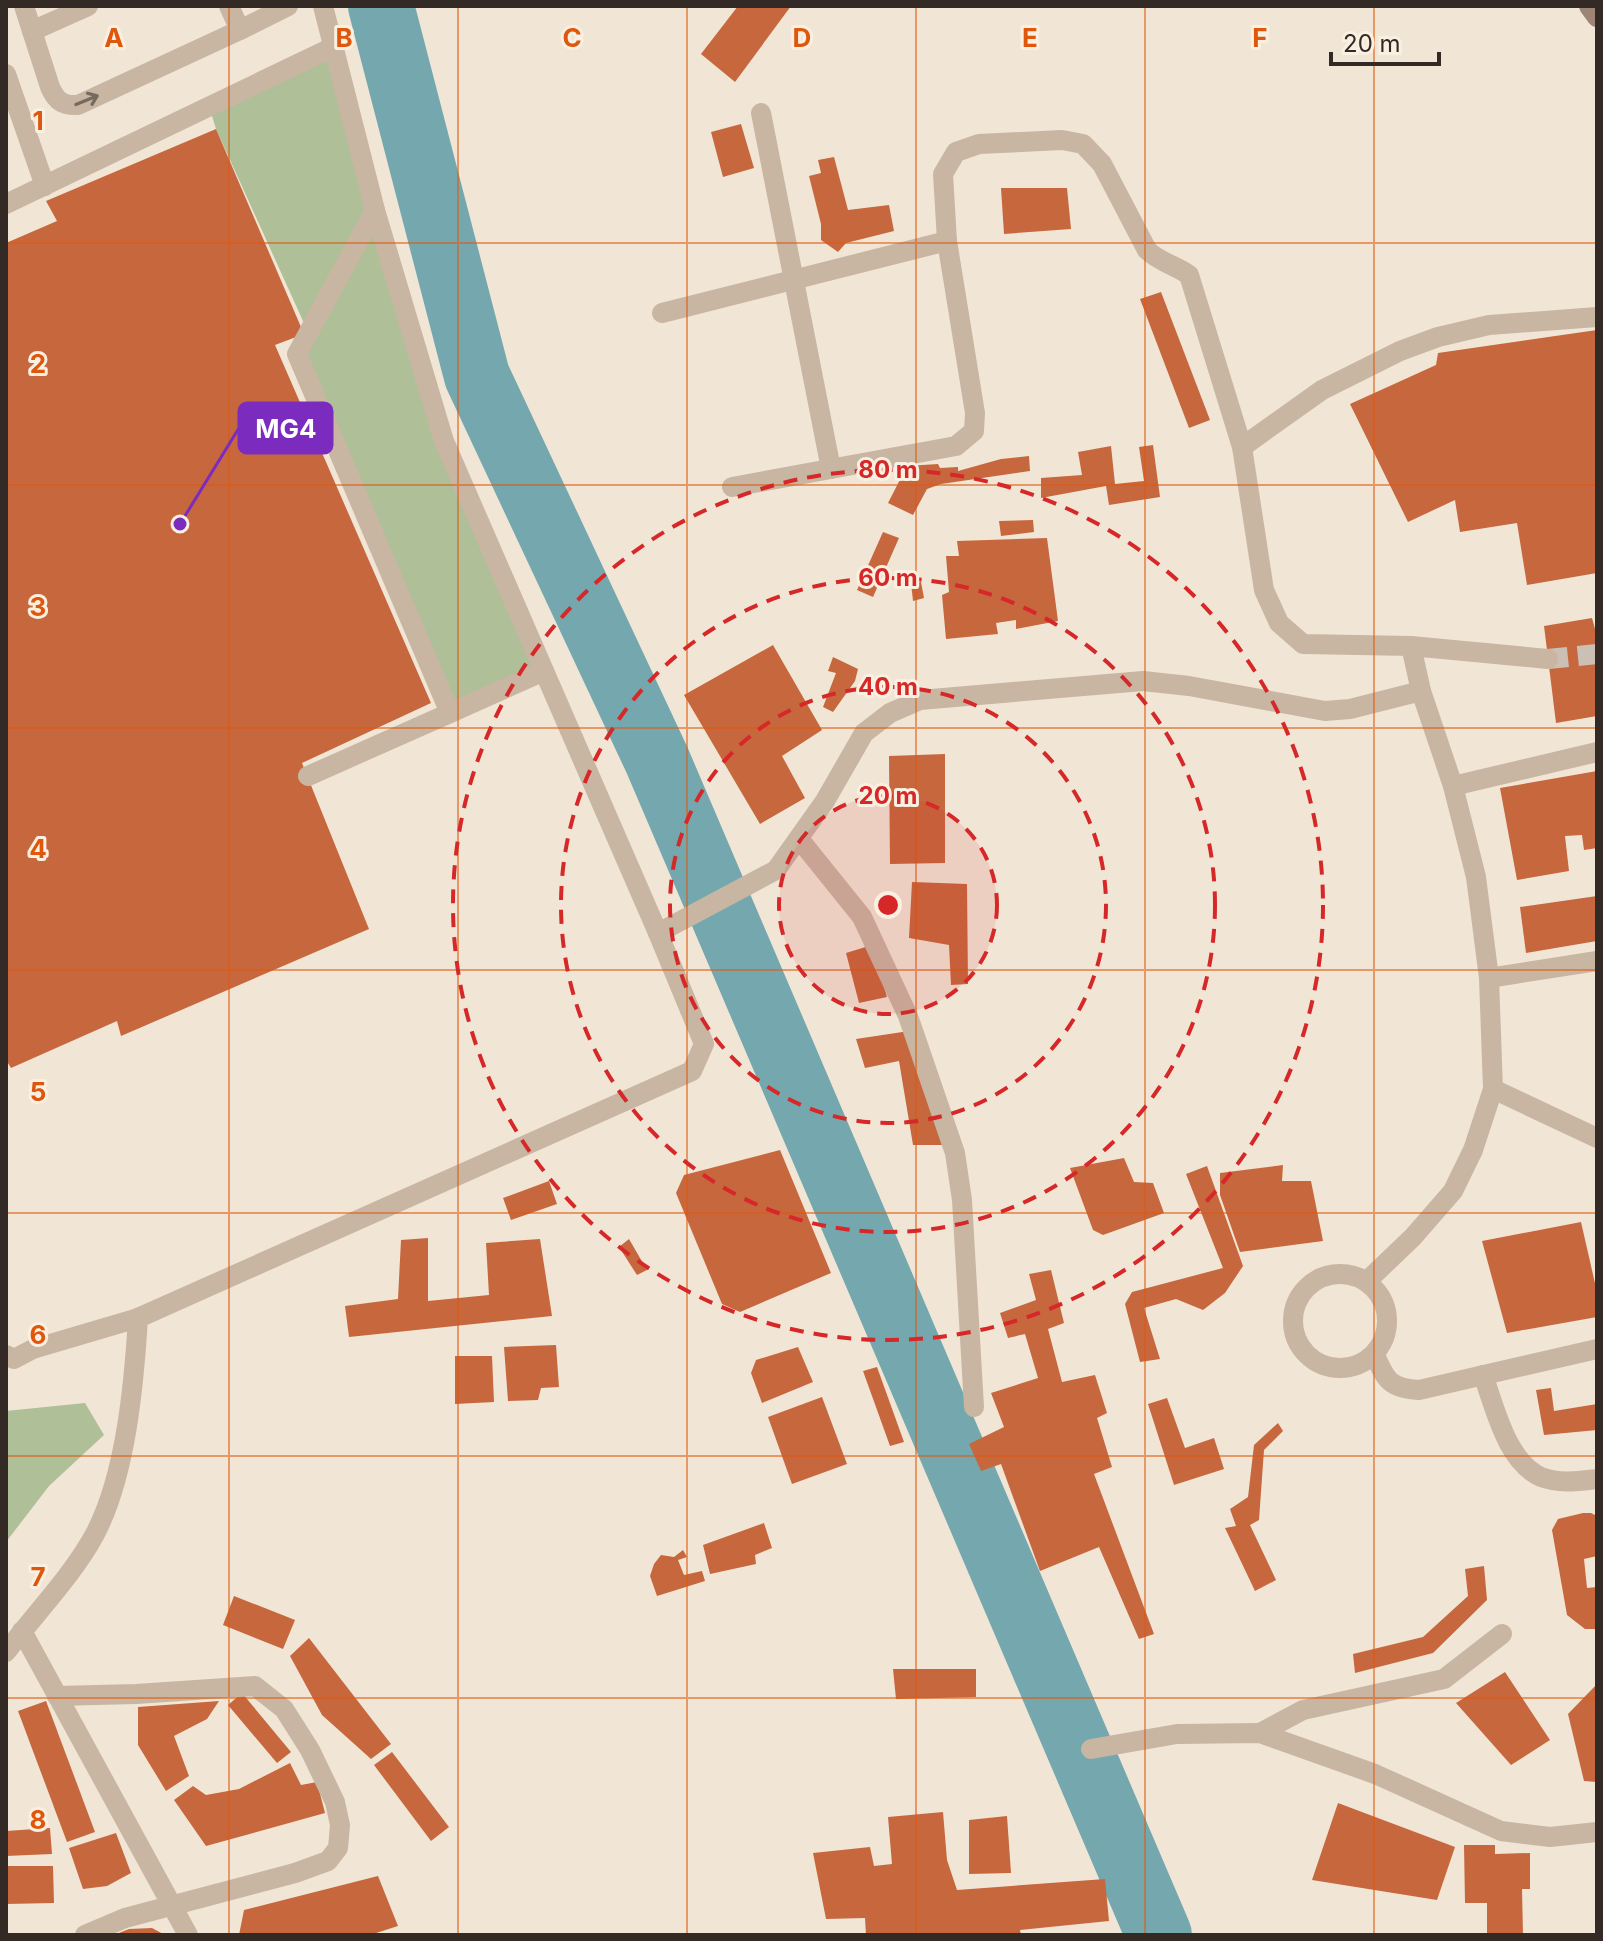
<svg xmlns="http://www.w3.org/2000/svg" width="1603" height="1941" viewBox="0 0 1603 1941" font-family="Inter,sans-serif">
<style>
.green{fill:#afbf97}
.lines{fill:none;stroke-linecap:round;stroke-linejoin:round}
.river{stroke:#75a8ae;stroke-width:66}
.building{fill:#c7673e}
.street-tunnel{stroke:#cbc0b3;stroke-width:20;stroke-dasharray:20 10;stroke-linecap:butt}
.lane{stroke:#c8b6a3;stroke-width:20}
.street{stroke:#c8b6a3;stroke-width:20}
.secondary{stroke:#9c8574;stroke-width:20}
.oneway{stroke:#76695e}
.grid{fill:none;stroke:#df570d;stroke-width:2;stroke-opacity:0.55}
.ring{fill:none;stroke:#d62828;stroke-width:4;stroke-dasharray:14 10}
.grid-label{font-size:26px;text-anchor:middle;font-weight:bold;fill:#df570d;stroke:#f9f0e2;stroke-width:6;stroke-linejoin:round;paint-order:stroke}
.centre{fill:#d62828;stroke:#f9f0e2;stroke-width:4}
.ring-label{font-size:24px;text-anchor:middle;font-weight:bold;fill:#d62828;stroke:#f9f0e2;stroke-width:6;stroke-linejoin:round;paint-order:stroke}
.leader{fill:none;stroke:#7b2cbf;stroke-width:3}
.callout-dot{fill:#7b2cbf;stroke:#f9f0e2;stroke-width:3}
.callout{fill:#7b2cbf;stroke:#7b2cbf;stroke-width:3}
.callout-label{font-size:26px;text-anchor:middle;font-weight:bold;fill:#fff}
</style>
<rect width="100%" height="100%" fill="#f1e6d6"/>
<!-- green -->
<g class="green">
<path d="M333,47L444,441L544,671L450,713L297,354L308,332L216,129L209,106Z"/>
<path d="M85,1403L104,1435L49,1486L6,1542V1411Z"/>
</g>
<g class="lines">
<!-- river -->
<path class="river" d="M381,6L477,376L657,760L1159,1935"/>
</g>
<!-- building -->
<g class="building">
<path d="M738,6H791L735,82L701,54Z"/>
<path d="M741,124L754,168L723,177L711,132Z"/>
<path d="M216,129L304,334L275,345L431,703L302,763L369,929L121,1036L117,1021L11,1068L6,1060V243L57,221L46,201Z"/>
<path d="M834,157L848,210L889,205L894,231L846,243L838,252L821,240V224L809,176L821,173L818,160Z"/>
<path d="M1001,188H1067L1071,229L1004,234Z"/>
<path d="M1161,292L1210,420L1189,428L1140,299Z"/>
<path d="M1597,330V573L1527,585L1517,523L1460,532L1455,500L1408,522L1350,404L1436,365L1438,353Z"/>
<path d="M1153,445L1160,497L1109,505L1106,486L1041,498V478L1082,475L1078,452L1111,446L1115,484L1144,481L1139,447Z"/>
<path d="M1029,456L1030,471L941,484L927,489L913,515L888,503L907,466L938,464L940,468L958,467V471L1001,459Z"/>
<path d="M1033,520L1034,532L1001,536L999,521Z"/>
<path d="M883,532L899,538L873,597L857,590Z"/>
<path d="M1047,538L1058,621L1016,629V620L996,623L998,634L946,639L942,595L949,592L946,556H959L957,541Z"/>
<path d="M921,582L924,598L913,601L911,583Z"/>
<path d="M1592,618L1597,636V716L1556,723L1544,626Z"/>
<path d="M773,645L822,730L782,756L805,798L760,824L684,695Z"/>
<path d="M833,657L858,669L855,681L833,712L823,707L836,673L828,671Z"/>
<path d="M945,754V863L890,864L889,756Z"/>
<path d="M1597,771V848L1584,850L1582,835L1565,836L1569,871L1517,880L1500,788Z"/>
<path d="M912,882L967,884L968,984L951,985L949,945L909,938Z"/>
<path d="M1597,896V941L1526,953L1520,907Z"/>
<path d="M872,945L887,997L859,1003L846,953Z"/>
<path d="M909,1031L946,1145H913L899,1061L865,1068L856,1039Z"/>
<path d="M780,1150L831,1273L740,1312L722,1304L676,1193L684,1175Z"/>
<path d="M1124,1158L1134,1182L1153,1183L1164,1213L1103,1235L1093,1230L1070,1168Z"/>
<path d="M1283,1165L1282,1181H1311L1323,1241L1240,1252L1220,1195V1173Z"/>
<path d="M1207,1166L1243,1266L1225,1293L1203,1310L1176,1299L1144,1308L1160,1359L1140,1362L1125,1304L1132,1292L1223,1268L1186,1174Z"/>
<path d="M549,1181L557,1204L511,1220L503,1198Z"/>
<path d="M1581,1222L1597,1292V1317L1507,1333L1482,1241Z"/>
<path d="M428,1238V1301L489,1295L486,1243L540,1239L552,1316L349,1337L345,1306L398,1299L401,1240Z"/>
<path d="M629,1239L647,1270L637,1275L619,1247Z"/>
<path d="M1051,1270L1064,1323L1048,1329L1062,1382L1095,1375L1107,1413L1097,1418L1112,1467L1094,1474L1154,1634L1139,1639L1099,1547L1040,1571L1001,1464L981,1471L969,1444L1004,1427L991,1393L1038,1378L1025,1334L1008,1338L1000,1313L1036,1300L1029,1274Z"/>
<path d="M556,1345L559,1387L541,1388L538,1400L508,1401L504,1347Z"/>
<path d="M798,1347L813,1382L762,1403L751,1373L756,1360Z"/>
<path d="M455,1356H492L494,1402L455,1404Z"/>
<path d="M877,1367L904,1442L890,1446L863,1371Z"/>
<path d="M1551,1388L1554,1411L1597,1404V1430L1544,1435L1536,1390Z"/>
<path d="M822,1397L847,1464L792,1484L768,1417Z"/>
<path d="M1167,1398L1185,1448L1214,1438L1224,1469L1174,1485L1148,1404Z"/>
<path d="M1278,1423L1283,1431L1264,1450L1259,1520L1250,1525L1276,1580L1255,1591L1225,1528L1236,1526L1230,1509L1248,1497L1254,1445Z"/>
<path d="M1583,1513H1591L1597,1516V1556L1584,1559L1587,1588L1597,1587V1629H1585L1567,1615L1552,1530L1558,1519Z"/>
<path d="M764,1523L772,1548L755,1555L756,1564L710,1574L703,1545Z"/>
<path d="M683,1550L687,1557L678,1560L684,1575L702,1571L705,1581L657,1596L650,1576L654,1564L661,1555L674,1557Z"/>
<path d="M1484,1566L1487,1600L1433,1653L1355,1673L1353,1654L1423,1637L1468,1596L1465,1569Z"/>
<path d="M234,1596L295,1620L283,1649L223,1625Z"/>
<path d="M309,1638L391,1744L371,1759L322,1715L290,1656Z"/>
<path d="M893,1669H976V1697L896,1699Z"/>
<path d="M1505,1672L1550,1740L1511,1765L1456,1703Z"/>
<path d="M1597,1684V1782L1584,1781L1568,1714Z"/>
<path d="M242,1693L291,1752L277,1763L228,1705Z"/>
<path d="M46,1701L95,1832L67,1842L18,1711Z"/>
<path d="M219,1701L207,1719L174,1736L189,1776L166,1791L138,1745V1707Z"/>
<path d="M392,1752L449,1827L431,1841L374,1765Z"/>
<path d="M290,1763L301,1785L317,1782L325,1813L206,1846L174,1800L193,1786L206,1795L239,1789Z"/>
<path d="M1338,1803L1455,1847L1437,1900L1312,1880Z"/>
<path d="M943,1812L947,1860L957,1890L1105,1879L1109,1921L1020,1930L1021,1935H866L865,1918L826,1919L813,1853L870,1847L874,1866L892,1864L888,1817Z"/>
<path d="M1007,1816L1011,1873L969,1874V1820Z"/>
<path d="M50,1828L52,1854L6,1856V1831Z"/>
<path d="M116,1833L131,1873L107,1886L83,1889L69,1848Z"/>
<path d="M1464,1845H1495V1854L1530,1853V1889H1522L1523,1935H1487V1903H1465Z"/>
<path d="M6,1866H53L54,1903L6,1904Z"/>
<path d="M378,1876L398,1926L370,1935H239L244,1910Z"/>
<path d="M152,1928L165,1935H114L129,1929Z"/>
</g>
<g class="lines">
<!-- street-tunnel -->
<path class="street-tunnel" d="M1548,659L1597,654"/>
<!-- lane -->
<g class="lane">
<path d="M24,6L50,87C56,101 63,106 78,105L240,30L229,6"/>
<path d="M240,30L288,6"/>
<path d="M32,31L88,6"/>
<path d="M6,74L45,186"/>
<path d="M761,113L831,469"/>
<path d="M6,204L333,47"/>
<path d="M375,210L297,354L450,713L544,671"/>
<path d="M662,313L947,241"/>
<path d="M1242,447L1322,390L1400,351L1438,337L1489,325L1597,317"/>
<path d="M732,487L956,446L974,431L975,413L947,241L943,174L956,152L979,144L1062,140L1083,144L1102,164L1147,250C1159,262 1175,265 1189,275L1242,447L1264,590L1279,623L1303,644L1411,646"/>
<path d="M308,776L450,713"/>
<path d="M1453,786L1597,752"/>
<path d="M800,840L862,917L908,1016L955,1153L962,1200L974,1407"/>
<path d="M1489,978L1597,961"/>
<path d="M1493,1089L1597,1138"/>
<path d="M6,1355L14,1359L33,1349L138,1318"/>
<path d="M1375,1355C1386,1381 1390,1388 1419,1390L1597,1349"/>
<path d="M1483,1375C1495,1407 1506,1461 1541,1477C1559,1484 1579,1481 1597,1479"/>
<path d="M22,1631L188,1935"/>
<path d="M57,1696L136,1694L255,1686L284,1709L310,1750L335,1802L340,1825L338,1848L328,1861L295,1873L125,1918L85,1935"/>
<path d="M1260,1733L1303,1710L1444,1679L1502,1634"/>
<path d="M1091,1749L1177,1734L1260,1733L1375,1774L1501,1831L1550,1837L1597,1832"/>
</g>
<!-- street -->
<g class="street">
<path d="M1421,691L1411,646L1548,659"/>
<path d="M658,933L776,870L825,801L864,733L890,713L920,700L1143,681L1189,686L1325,711L1350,709L1421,691L1453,786L1476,877L1489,978L1493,1089L1473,1150L1453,1191L1413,1237L1367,1281"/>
<circle cx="1340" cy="1321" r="47"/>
<path d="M6,1652C34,1615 73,1575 95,1534C126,1475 134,1384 138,1318L692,1071L704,1044L658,933L444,441L375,210L323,6"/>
</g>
<!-- secondary -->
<path class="secondary" d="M1589,6L1597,17"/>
</g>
<!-- one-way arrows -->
<defs><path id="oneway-shaft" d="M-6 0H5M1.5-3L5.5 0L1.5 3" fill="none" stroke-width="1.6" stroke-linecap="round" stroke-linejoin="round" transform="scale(2)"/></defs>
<use class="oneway" href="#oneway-shaft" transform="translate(87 100) rotate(-22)"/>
<!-- grid -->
<path class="grid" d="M229,6V1935M458,6V1935M687,6V1935M916,6V1935M1145,6V1935M1374,6V1935M6,243H1597M6,485H1597M6,728H1597M6,970H1597M6,1213H1597M6,1456H1597M6,1698H1597"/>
<!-- distance rings -->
<circle cx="888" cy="905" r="109" fill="#d62828" fill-opacity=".12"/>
<g class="ring">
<circle cx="888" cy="905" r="109"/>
<circle cx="888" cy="905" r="218"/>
<circle cx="888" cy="905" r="327"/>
<circle cx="888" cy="905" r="435"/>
</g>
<g class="grid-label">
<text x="114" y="47">A</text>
<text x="344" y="47">B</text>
<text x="572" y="47">C</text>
<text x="802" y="47">D</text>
<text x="1030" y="47">E</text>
<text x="1260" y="47">F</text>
<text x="38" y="130">1</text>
<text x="38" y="373">2</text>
<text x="38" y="616">3</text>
<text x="38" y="858">4</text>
<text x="38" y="1101">5</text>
<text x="38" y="1344">6</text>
<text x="38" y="1586">7</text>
<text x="38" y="1829">8</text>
</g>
<circle cx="888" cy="905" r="12" class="centre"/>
<g class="ring-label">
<text x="888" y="478">80 m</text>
<text x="888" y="586">60 m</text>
<text x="888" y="695">40 m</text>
<text x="888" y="804">20 m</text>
</g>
<!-- callouts -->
<path class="leader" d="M180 524L239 428"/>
<circle class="callout-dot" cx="180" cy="524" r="8"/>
<rect class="callout" x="239" y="403" width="93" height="50" rx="8"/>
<g class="callout-label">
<text x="286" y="438">MG4</text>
</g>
<!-- border -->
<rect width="1603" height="1941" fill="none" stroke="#332a25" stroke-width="16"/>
<!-- scale -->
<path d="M1331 52v12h108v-12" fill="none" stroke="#332a25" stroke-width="4"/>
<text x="1343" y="52" font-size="24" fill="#332a25" stroke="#f9f0e2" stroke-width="6" paint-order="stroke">20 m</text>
</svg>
